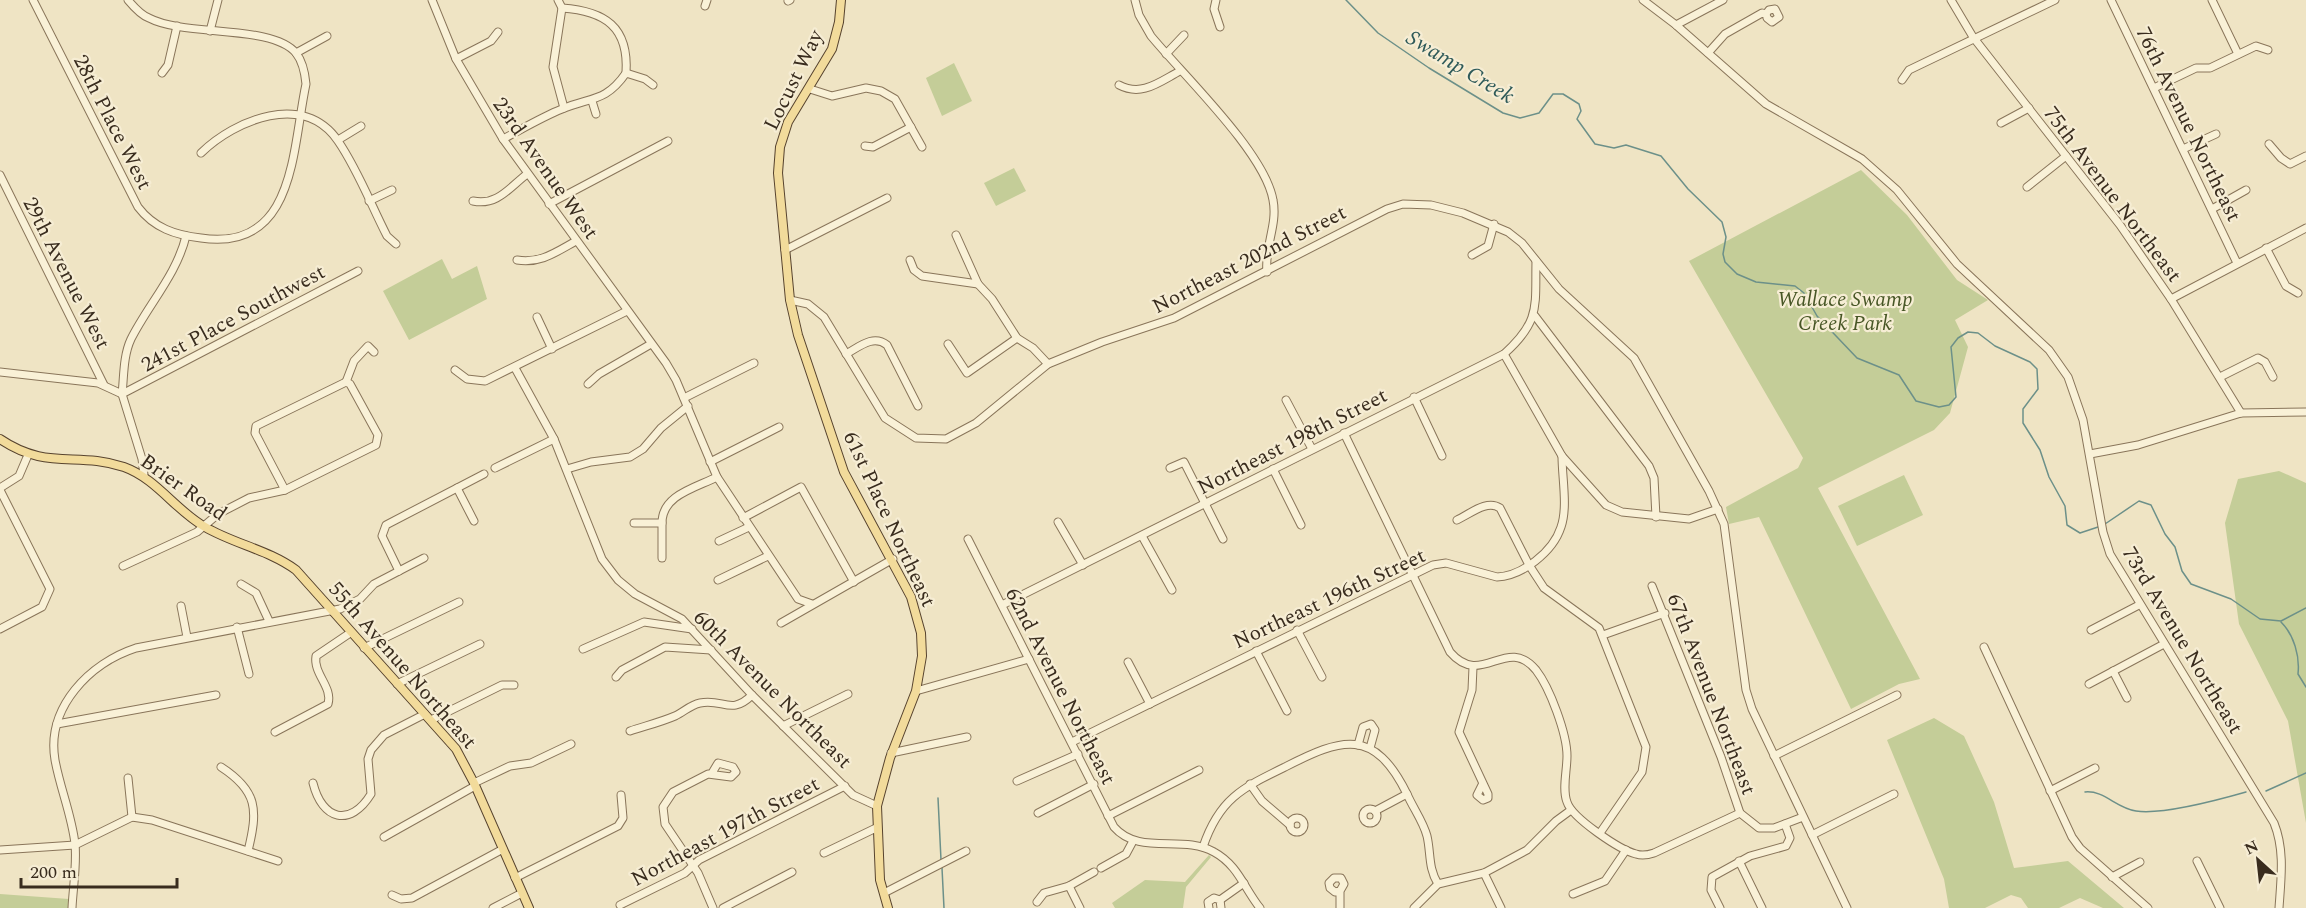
<svg xmlns="http://www.w3.org/2000/svg" width="2306" height="908" viewBox="0 0 2306 908" font-family="Spectral,serif">
<style>
.green{fill:#c4cd98}
.lines{fill:none;stroke-linecap:round;stroke-linejoin:round}
.stream{stroke:#6c9089;stroke-width:1.5}
.minor-casing{stroke:#89755a;stroke-width:9}
.major-casing{stroke:#57432e;stroke-width:10}
.minor{stroke:#f9f1d7;stroke-width:7}
.major{stroke:#f2db9b;stroke-width:8}
.labels{text-anchor:middle;stroke-width:4.5;stroke-linejoin:round;paint-order:stroke}
.street-label{font-size:21px;fill:#392c1e;stroke:#f6edd4}
.park-label{font-size:21px;font-style:italic;fill:#475625;stroke:#f6edd4}
.water-label{font-size:22px;font-style:italic;fill:#2d5958;stroke:#f6edd4}
</style>
<rect width="100%" height="100%" fill="#efe4c4"/>
<!-- green -->
<g class="green">
<path d="M954,63L972,101L942,116L926,78Z"/>
<path d="M1014,168L1026,191L996,206L984,183Z"/>
<path d="M1861,170L1907,215L1957,280L1988,300L1955,320L1968,347L1950,413L1934,430L1818,488L1920,679L1899,684L1851,709L1759,517L1729,524L1726,507L1798,468L1803,458L1689,261Z"/>
<path d="M442,259L452,279L477,266L487,299L409,340L383,291Z"/>
<path d="M2279,471L2306,483V823L2288,721L2239,624L2225,523L2238,479Z"/>
<path d="M1904,475L1923,515L1857,546L1838,506Z"/>
<path d="M1934,718L1964,736L1994,802L2014,868L2068,861L2124,908H2103L2080,898L2059,908H2028L2021,898L2011,895L1985,908H1949L1944,879L1887,740Z"/>
<path d="M1209,855L1211,857L1186,887L1183,908H1115L1112,903L1145,880L1185,882Z"/>
<path d="M0,894L69,899V908H0Z"/>
</g>
<g class="lines">
<!-- stream -->
<g class="stream">
<path d="M1346,0L1378,33L1429,68L1503,113L1520,118L1539,113L1553,94H1563L1579,104L1581,111L1577,119L1595,144L1614,148L1626,145L1661,156L1688,189L1722,222L1726,237L1723,254L1725,262L1737,274L1756,282L1795,286L1804,293L1817,316L1857,358L1899,375L1916,401L1939,407L1949,405L1956,397L1951,347L1958,338L1968,332L1978,333L1995,346L2030,362L2037,369L2038,389L2023,409V423L2040,450L2049,477L2065,506L2067,525L2080,533L2098,527"/>
<path d="M2105,524L2139,501L2151,505L2165,534L2175,547L2182,571L2191,584L2231,599L2260,619L2281,621L2306,608"/>
<path d="M2281,622C2294,635 2300,656 2298,674L2306,687"/>
<path d="M2266,791L2306,773"/>
<path d="M2085,792C2104,790 2116,808 2136,811C2164,815 2218,800 2246,792"/>
<path d="M938,798L941,860"/>
<path d="M942,868L944,908"/>
</g>
<!-- minor casing -->
<g class="minor-casing">
<g id="minor">
<path d="M33,0L138,207C154,228 175,235 201,238C296,252 292,149 306,84C305,73 303,62 296,53C272,24 185,37 149,18C141,15 133,6 128,0"/>
<path d="M432,0L456,59L503,139L666,363L676,380L717,477L798,599L812,604"/>
<path d="M558,0L562,8L553,67L564,108"/>
<path d="M1135,0L1139,15L1151,36C1184,76 1265,153 1273,200C1278,225 1264,247 1267,272"/>
<path d="M1216,0L1214,9L1220,27"/>
<path d="M1643,0L1676,25L1766,104L1862,159L1897,190L1957,264L2049,350L2068,377L2083,420L2103,532L2110,554L2274,823C2285,850 2281,879 2279,908"/>
<path d="M1951,0L1973,37L2120,225L2171,299L2241,413"/>
<path d="M2111,0L2237,263"/>
<path d="M2212,0L2238,54"/>
<path d="M788,1L790,0"/>
<path d="M705,6L707,0"/>
<path d="M562,8C605,11 629,27 626,73"/>
<path d="M1676,25L1723,0"/>
<path d="M210,31L218,0"/>
<path d="M296,53L327,36"/>
<path d="M1708,53L1725,34L1762,13L1766,14L1767,18L1772,22L1779,17L1775,9L1769,10L1766,14"/>
<path d="M1166,54L1184,35"/>
<path d="M456,59L491,41L498,32"/>
<path d="M162,73L168,65L177,26"/>
<path d="M1902,80L1909,70L2055,0"/>
<path d="M1119,85C1142,97 1159,82 1180,71"/>
<path d="M2154,88L2196,68H2210L2256,46L2268,50"/>
<path d="M810,89L832,96L866,88L881,91L895,99L922,147"/>
<path d="M592,101L596,114"/>
<path d="M2001,123L2029,108"/>
<path d="M503,139C522,129 542,117 562,109C591,97 606,102 626,73L645,79L653,85"/>
<path d="M338,140L361,126"/>
<path d="M2269,144L2281,158L2290,164L2306,156"/>
<path d="M865,146L873,147L911,127"/>
<path d="M2183,149L2216,134"/>
<path d="M201,153C235,120 304,91 338,141C358,170 371,205 387,236L396,244"/>
<path d="M0,175L104,385"/>
<path d="M2027,187L2066,156"/>
<path d="M369,201L392,190"/>
<path d="M473,201C497,206 509,188 527,174"/>
<path d="M549,204L668,141"/>
<path d="M2212,209L2246,190"/>
<path d="M956,235L978,284L992,299L1017,338L1033,348L1048,364"/>
<path d="M2266,248L2286,286L2298,293"/>
<path d="M785,250L887,198"/>
<path d="M1472,255L1488,246L1494,224"/>
<path d="M517,260C540,264 556,252 576,241"/>
<path d="M910,260L914,270L922,276L978,284"/>
<path d="M2171,299L2306,228"/>
<path d="M790,300L808,304L824,317L885,418L916,438L946,439L976,423L1048,364L1102,342L1174,318L1387,209L1403,204L1431,205L1463,213L1508,232L1522,243L1559,289L1634,358L1709,491L1724,524L1746,690L1752,709L1847,908"/>
<path d="M1535,316L1649,466L1654,478L1656,517"/>
<path d="M537,317L552,349"/>
<path d="M948,344L967,373L1017,338"/>
<path d="M846,354C859,347 873,334 887,345L918,406"/>
<path d="M1504,354L1562,456L1606,505L1622,512L1689,519L1718,509"/>
<path d="M515,368L554,439L602,559L618,580L635,594L682,619L752,695L853,795L877,806"/>
<path d="M455,370L467,379L485,381L627,311"/>
<path d="M0,372L98,383L122,394"/>
<path d="M2220,377L2258,358L2265,362L2273,377"/>
<path d="M346,382L354,361L368,346L374,352"/>
<path d="M588,384L599,374L651,344"/>
<path d="M122,394L358,271"/>
<path d="M122,394C124,377 123,356 131,339C148,305 177,274 186,236"/>
<path d="M122,394L142,459L144,475"/>
<path d="M1414,397L1442,456"/>
<path d="M684,398L754,363"/>
<path d="M1286,400L1312,449"/>
<path d="M1344,433L1450,652C1482,689 1506,634 1536,670C1550,688 1567,734 1567,756C1567,771 1562,789 1567,802C1572,818 1620,850 1636,854C1642,856 1648,855 1654,853L1740,813"/>
<path d="M2090,454L2138,445L2241,413L2306,412"/>
<path d="M710,462L779,427"/>
<path d="M495,468L554,439"/>
<path d="M1170,468L1184,462L1223,539"/>
<path d="M567,469L591,462L630,457L643,449L661,428L688,406"/>
<path d="M1273,469L1301,525"/>
<path d="M0,488L19,476L28,455"/>
<path d="M457,488L474,521"/>
<path d="M0,490L50,589L42,607L0,629"/>
<path d="M285,490L255,433L256,426L346,382"/>
<path d="M743,518L801,487L854,582"/>
<path d="M1457,520C1470,514 1487,499 1500,508L1529,565L1544,588L1599,628L1646,747L1642,772L1600,833"/>
<path d="M1058,522L1083,565"/>
<path d="M634,523H662C662,495 695,488 717,477"/>
<path d="M662,523V558"/>
<path d="M1142,536L1172,590"/>
<path d="M968,539L1114,827C1139,856 1183,834 1214,852C1238,865 1244,888 1260,908"/>
<path d="M719,541L749,527"/>
<path d="M123,566L197,532L218,514L249,498L285,490L376,445L378,435L350,384L346,382"/>
<path d="M399,571L382,536L386,525L484,474"/>
<path d="M718,580L768,556"/>
<path d="M241,584L256,593L269,621"/>
<path d="M1652,586L1721,757L1740,813L1759,828H1774L1803,817"/>
<path d="M1002,605L1504,354C1541,321 1535,306 1536,261"/>
<path d="M181,606L187,637"/>
<path d="M781,623L893,559"/>
<path d="M237,627L249,674"/>
<path d="M1297,630L1322,677"/>
<path d="M2091,630L2139,605"/>
<path d="M1603,635L1665,613"/>
<path d="M1984,647L2072,837L2080,848L2148,908"/>
<path d="M364,648L459,602"/>
<path d="M583,649L644,622L692,629"/>
<path d="M1256,651L1287,711"/>
<path d="M1128,662L1150,704"/>
<path d="M1473,667L1472,690L1459,732L1488,794V798L1483,800L1477,795L1482,785"/>
<path d="M2113,671L2127,698"/>
<path d="M616,677L622,670L665,647L711,650"/>
<path d="M397,684L480,644"/>
<path d="M2089,684L2164,644"/>
<path d="M916,691L1029,659"/>
<path d="M431,720L502,685H514"/>
<path d="M57,724L216,695"/>
<path d="M783,726L848,694"/>
<path d="M630,731C645,726 661,722 675,716C684,712 690,705 700,703C723,698 731,716 752,695"/>
<path d="M275,732L328,704C333,687 313,674 316,656L350,633"/>
<path d="M1072,742L1433,565L1446,563L1497,577C1522,576 1553,552 1561,527C1568,507 1562,478 1562,456"/>
<path d="M1358,745L1363,727L1371,724L1375,730L1370,748"/>
<path d="M891,753L967,737"/>
<path d="M1774,756L1897,695"/>
<path d="M221,767C258,791 258,810 248,851"/>
<path d="M712,773L718,763L733,767L736,772L731,777L708,774L673,792L663,807L665,824L698,873L713,908"/>
<path d="M128,778L132,817"/>
<path d="M1017,781L1078,754"/>
<path d="M313,783C322,820 350,828 371,794L368,759L371,750L384,735L425,714"/>
<path d="M474,783L510,766L531,763L571,744"/>
<path d="M1250,784L1262,801L1290,825"/>
<path d="M2050,791L2095,768"/>
<circle cx="1370" cy="816" r="7"/>
<path d="M1375,811L1407,794"/>
<path d="M1038,813L1094,784"/>
<path d="M1108,816L1199,770"/>
<circle cx="1297" cy="825" r="7"/>
<path d="M1812,835L1894,794"/>
<path d="M384,837L475,786"/>
<path d="M1203,847C1219,799 1242,788 1285,767C1342,738 1374,727 1407,794C1413,808 1423,821 1427,836C1431,853 1428,868 1438,884"/>
<path d="M0,850L75,845L132,817L152,820L278,861"/>
<path d="M824,853L876,828"/>
<path d="M1739,861L1762,908"/>
<path d="M2197,861L2220,908"/>
<path d="M1101,868L1126,854L1133,841"/>
<path d="M1484,873L1501,908"/>
<path d="M2112,877L2140,862"/>
<path d="M515,878L618,826L623,818L621,795"/>
<path d="M1069,886L1080,908"/>
<path d="M884,893L966,851"/>
<path d="M1573,894L1605,881L1626,850"/>
<path d="M392,895L401,899L412,898L503,849"/>
<path d="M1220,900L1244,883"/>
<path d="M1037,902L1044,893L1069,886L1094,872"/>
<path d="M620,905L685,873L699,860L845,786"/>
<path d="M72,908C73,888 77,864 75,844C72,816 60,788 55,760C46,707 90,663 136,648L340,609L360,599L374,584L424,558"/>
<path d="M493,908L522,893"/>
<path d="M723,908L792,872"/>
<path d="M1209,908L1208,902L1214,898L1220,900L1221,908"/>
<path d="M1340,908V891L1344,884L1341,878H1334L1329,883L1330,888L1335,892L1340,891"/>
<path d="M1414,908L1438,884L1484,873L1527,850L1556,821L1571,810"/>
<path d="M1720,908L1711,890L1712,877L1750,856L1786,846L1790,838L1785,824"/>
</g>
</g>
<!-- major casing -->
<g class="major-casing">
<g id="major">
<path d="M841,0L839,22L832,49L788,122L780,147L778,173L790,300L798,335L844,472L911,597L921,633L922,656L916,691L890,758L877,806L880,880L888,908"/>
<path d="M0,439C47,471 77,451 124,467C157,479 175,510 205,527C234,544 269,550 296,570L456,749L474,783L529,908"/>
</g>
</g>
<!-- minor -->
<use href="#minor" class="minor"/>
<!-- major -->
<use href="#major" class="major"/>
</g>
<g class="labels">
<!-- street labels -->
<g class="street-label">
<text transform="translate(793 80) rotate(-64)" y="7">Locust Way</text>
<text transform="translate(113 122) rotate(63)" y="7">28th Place West</text>
<text transform="translate(2189 124) rotate(64)" y="7">76th Avenue Northeast</text>
<text transform="translate(546 168) rotate(55)" y="7">23rd Avenue West</text>
<text transform="translate(2113 194) rotate(53)" y="7">75th Avenue Northeast</text>
<text transform="translate(1249 259) rotate(-27)" y="7">Northeast 202nd Street</text>
<text transform="translate(67 273) rotate(63)" y="7">29th Avenue West</text>
<text transform="translate(233 318) rotate(-28)" y="7">241st Place Southwest</text>
<text transform="translate(1292 441) rotate(-27)" y="7">Northeast 198th Street</text>
<text transform="translate(184 487) rotate(35)" y="7">Brier Road</text>
<text transform="translate(890 519) rotate(65)" y="7">61st Place Northeast</text>
<text transform="translate(1329 598) rotate(-25)" y="7">Northeast 196th Street</text>
<text transform="translate(2183 640) rotate(59)" y="7">73rd Avenue Northeast</text>
<text transform="translate(403 665) rotate(49)" y="7">55th Avenue Northeast</text>
<text transform="translate(1061 686) rotate(63)" y="7">62nd Avenue Northeast</text>
<text transform="translate(773 689) rotate(45)" y="7">60th Avenue Northeast</text>
<text transform="translate(1712 694) rotate(69)" y="7">67th Avenue Northeast</text>
<text transform="translate(725 831) rotate(-28)" y="7">Northeast 197th Street</text>
</g>
<!-- park labels -->
<g class="park-label">
<text x="1845" y="306">Wallace Swamp<tspan x="1845" dy="24">Creek Park</tspan></text>
</g>
<!-- water labels -->
<g class="water-label">
<text transform="translate(1461 66) rotate(31)" y="8">Swamp Creek</text>
</g>
</g>
<!-- north arrow -->
<g transform="translate(2258 860) rotate(333)" stroke="#f6edd4" stroke-width="4.5" paint-order="stroke">
<path d="M0-4.5L10 22L0 15L-10 22Z" fill="#392c1e"/>
<text y="-9" font-size="16" font-weight="bold" text-anchor="middle" fill="#392c1e">N</text>
</g>
<!-- scale -->
<path d="M21 878v9h156v-9" fill="none" stroke="#392c1e" stroke-width="3"/>
<text x="30" y="878" font-size="18" fill="#392c1e" stroke="#f6edd4" stroke-width="4.5" paint-order="stroke">200 m</text>
</svg>
